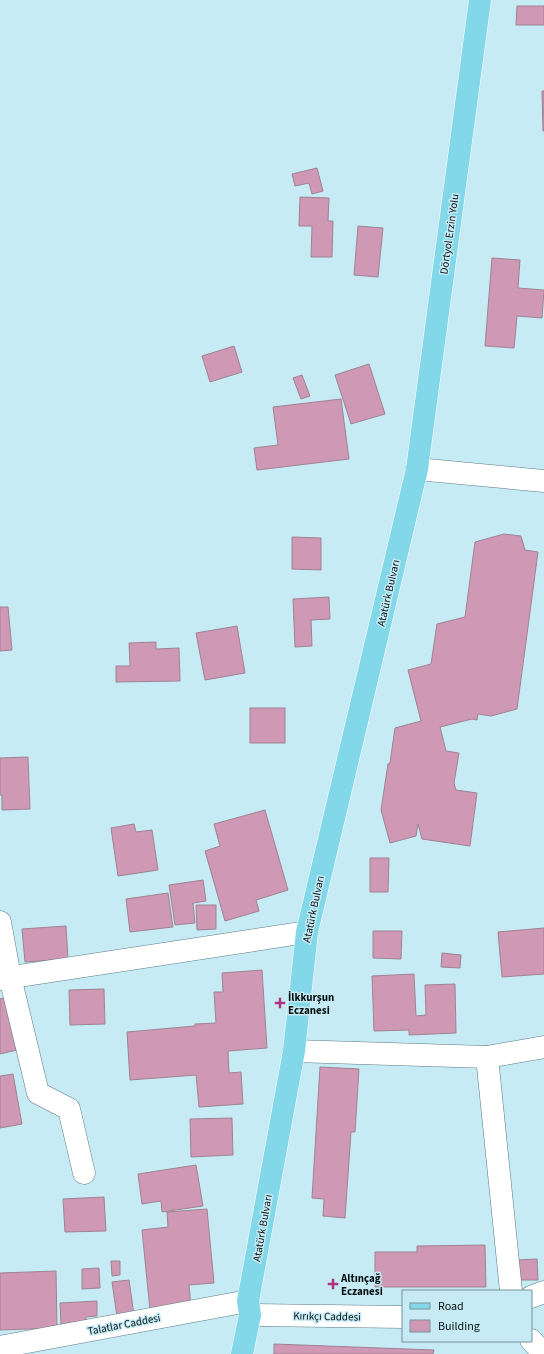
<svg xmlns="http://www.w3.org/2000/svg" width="544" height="1354" viewBox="0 0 544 1354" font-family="'Source Sans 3',sans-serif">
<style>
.building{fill:#cf98b5;stroke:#9f8392}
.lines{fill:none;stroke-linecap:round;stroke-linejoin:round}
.minor-casing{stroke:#5b7c85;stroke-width:23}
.major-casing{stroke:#fff;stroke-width:23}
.minor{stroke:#fff;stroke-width:22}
.major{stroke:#82d8e9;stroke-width:22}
.poi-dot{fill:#b03382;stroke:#c6ebf5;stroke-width:1.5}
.labels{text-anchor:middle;stroke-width:3;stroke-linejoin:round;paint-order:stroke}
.street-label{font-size:11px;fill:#041013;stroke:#c6ebf5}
.poi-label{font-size:11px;font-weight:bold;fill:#041013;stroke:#c6ebf5;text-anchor:start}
</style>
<rect width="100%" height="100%" fill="#c6ebf5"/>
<!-- building -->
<g class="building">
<path d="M517,6H544V25H516Z"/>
<path d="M542,91H544V131H543Z"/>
<path d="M317,168L323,191L312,194L309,183L295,186L292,174Z"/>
<path d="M300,197L329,198L328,221H333L332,257H311L312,226H299Z"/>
<path d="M358,226L383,228L378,277L354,275Z"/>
<path d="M492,258L520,260L518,288L544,290L542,318L517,316L514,348L485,346Z"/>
<path d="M234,346L242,372L210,382L202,356Z"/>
<path d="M369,364L385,414L351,424L335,375Z"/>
<path d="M302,375L310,396L301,399L293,378Z"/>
<path d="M341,399L349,459L257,470L254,448L278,445L273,407Z"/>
<path d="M504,534L521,536L525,550L538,552L517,709L491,716L478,714L477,720L472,719L440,727L446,751L459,753L454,783L456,790L477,793L470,846L422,839L418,824L416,836L390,843L381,810L388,764L390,763L395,728L421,721L408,670L431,664L437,624L465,617L475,542Z"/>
<path d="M292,537L321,538V570L292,569Z"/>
<path d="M329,597L330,619L311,620L312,646L295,647L293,599Z"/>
<path d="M0,607H8L12,650L0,651Z"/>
<path d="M237,626L245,673L205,680L196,633Z"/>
<path d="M156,642V649L179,648L180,681L116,682V666H130L129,643Z"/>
<rect x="250" y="708" width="35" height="35"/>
<path d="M28,757L30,809L2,810V795H0V758Z"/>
<path d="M265,810L288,890L256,900L259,911L225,921L205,851L220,846L214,824Z"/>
<path d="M134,824L136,832L152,830L158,870L118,876L111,828Z"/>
<path d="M370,858H389L388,892H370Z"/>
<path d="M203,880L206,901L193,903L195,923L175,925L169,885Z"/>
<path d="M168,893L173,927L130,932L126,899Z"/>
<path d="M196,905H216V929L197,930Z"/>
<path d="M66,926L68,959L25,962L22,929Z"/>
<path d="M544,928V974L502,977L498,932Z"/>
<path d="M373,931H402L401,959L373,958Z"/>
<path d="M442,953L461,955L460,968L441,967Z"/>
<path d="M262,970L267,1048L228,1051L229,1073L241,1072L243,1104L199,1107L196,1075L130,1080L127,1032L195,1026V1024L216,1023L214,992H223L222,973Z"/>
<path d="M414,974L416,1016L426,1015L425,985L455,984L456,1033L409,1035V1030L374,1031L372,976Z"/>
<path d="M104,989L105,1024L70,1025L69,990Z"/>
<path d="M6,997L17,1050L0,1054V999Z"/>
<path d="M320,1067L359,1069L355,1132H351L345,1218L323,1216L324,1199L312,1198Z"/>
<path d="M13,1074L22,1124L0,1128V1076Z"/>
<path d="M232,1118L233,1155L191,1157L190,1119Z"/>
<path d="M196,1165L203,1206L162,1212L161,1201L142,1204L138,1174Z"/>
<path d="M104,1197L106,1231L65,1232L63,1199Z"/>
<path d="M207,1209L214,1283L189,1285L191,1307L150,1310L142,1230L168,1227L167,1212Z"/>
<path d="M485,1245L486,1287H375V1252H417V1246Z"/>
<path d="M537,1259L538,1280H517L516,1260Z"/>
<path d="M111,1261H120V1275L112,1276Z"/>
<path d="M99,1268L100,1288L82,1289V1269Z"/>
<path d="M56,1271L57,1328L0,1330V1273Z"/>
<path d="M129,1280L134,1315L117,1317L112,1282Z"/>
<path d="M97,1301V1316L86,1317V1324L61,1325L60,1303Z"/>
<path d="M274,1344L434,1350L433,1354H274Z"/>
</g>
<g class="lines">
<!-- minor casing -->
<g class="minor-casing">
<g id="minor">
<path d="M417,469L544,481"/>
<path d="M0,922L10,977L38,1093L69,1109L84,1173"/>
<path d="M0,979L307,932"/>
<path d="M294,1051L487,1057L544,1047"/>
<path d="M487,1057L511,1291"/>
<path d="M531,1297L544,1292"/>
<path d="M250,1315L403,1317"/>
<path d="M531,1340L544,1354"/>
<path d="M0,1347L248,1301"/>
</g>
</g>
<!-- major casing -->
<g class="major-casing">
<path id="major" d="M242,1354L250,1315L248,1301L294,1051L307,932L417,469L480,0"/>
</g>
<!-- minor -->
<use href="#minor" class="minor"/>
<!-- major -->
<use href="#major" class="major"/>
</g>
<!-- markers -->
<g class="poi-dot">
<path d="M278 997h4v4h4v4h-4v4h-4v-4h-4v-4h4z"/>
<path d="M331 1278h4v4h4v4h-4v4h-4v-4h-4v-4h4z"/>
</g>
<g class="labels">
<!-- street labels -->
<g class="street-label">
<text transform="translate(449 234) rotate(-82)" y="4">Dörtyol Erzin Yolu</text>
<text transform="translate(388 593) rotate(-77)" y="4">Atatürk Bulvarı</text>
<text transform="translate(313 909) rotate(-78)" y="4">Atatürk Bulvarı</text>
<text transform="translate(262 1228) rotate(-80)" y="4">Atatürk Bulvarı</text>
<text transform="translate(327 1316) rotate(1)" y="4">Kırıkçı Caddesi</text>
<text transform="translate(124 1324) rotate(-11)" y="4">Talatlar Caddesi</text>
</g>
<!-- poi labels -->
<g class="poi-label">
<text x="288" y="1001">İlkkurşun<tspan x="288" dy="13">Eczanesi</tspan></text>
<text x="341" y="1282">Altınçağ<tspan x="341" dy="13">Eczanesi</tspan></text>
</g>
</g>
<!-- legend -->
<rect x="402" y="1290" width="130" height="52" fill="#c6ebf5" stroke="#78939b"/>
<rect x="410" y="1303" width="20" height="6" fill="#82d8e9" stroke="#78939b"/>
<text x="438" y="1310" font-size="12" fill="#041013">Road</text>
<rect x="410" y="1320" width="20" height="12" fill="#cf98b5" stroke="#78939b"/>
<text x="438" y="1330" font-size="12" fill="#041013">Building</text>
</svg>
